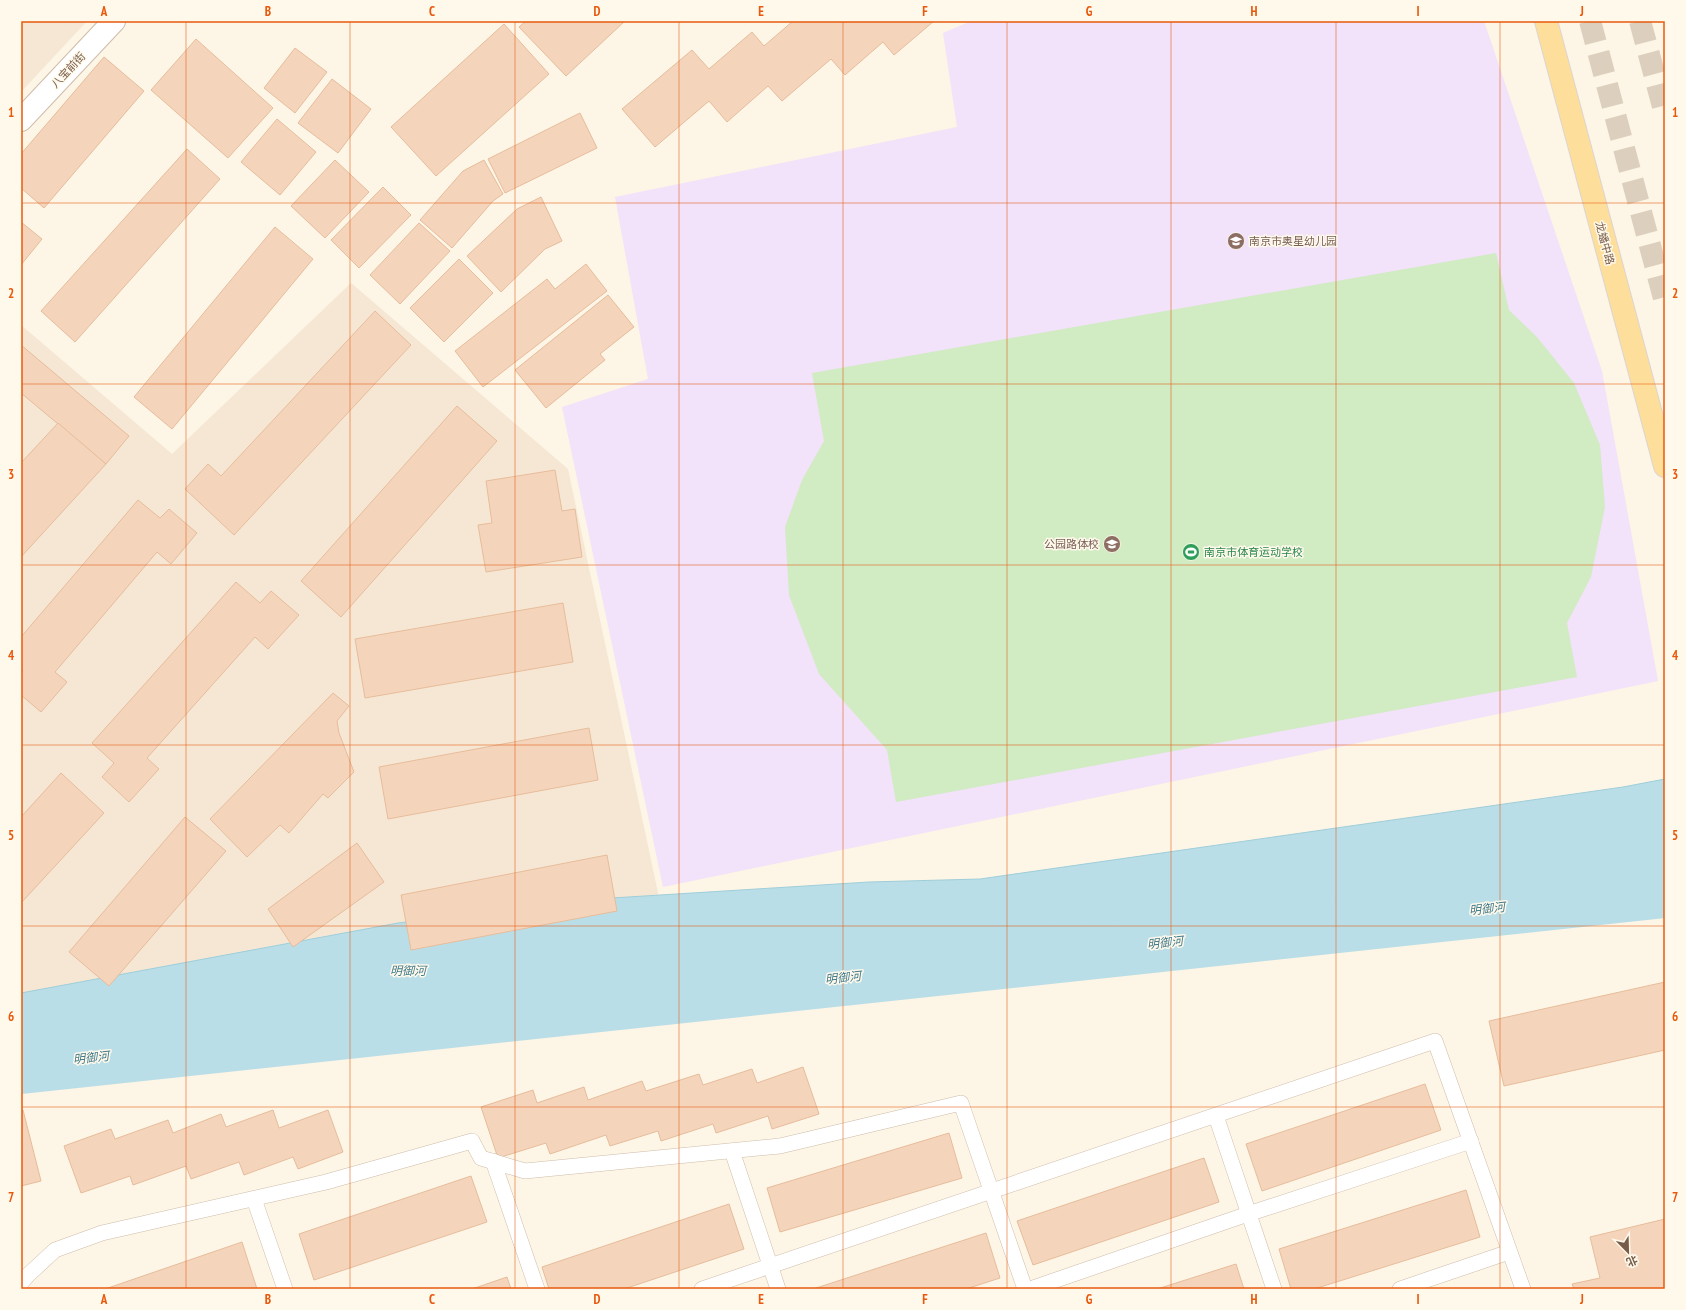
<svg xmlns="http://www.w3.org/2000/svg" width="1686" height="1310" viewBox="0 0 1686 1310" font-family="'PT Sans Narrow','Noto Sans SC',sans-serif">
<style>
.residential{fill:#f5e7d3}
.education{fill:#f2e2fa}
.park{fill:#d1ebc3}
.water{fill:#b9dee8;stroke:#9eceda}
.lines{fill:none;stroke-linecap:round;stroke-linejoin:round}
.river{stroke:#b9dee8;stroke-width:56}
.building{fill:#f4d5bc;stroke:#e7bc9b}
.highway-tunnel{stroke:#dccfbe;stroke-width:22;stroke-dasharray:22 11;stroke-linecap:butt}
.lane-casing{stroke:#cfbdab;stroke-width:16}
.street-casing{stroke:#cfbdab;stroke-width:24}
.primary-casing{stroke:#dcd5d0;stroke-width:24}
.lane{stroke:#fff;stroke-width:15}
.street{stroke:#fff;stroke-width:22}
.primary{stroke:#fede9b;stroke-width:22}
.grid{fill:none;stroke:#e8590c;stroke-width:1;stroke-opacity:0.55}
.labels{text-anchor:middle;stroke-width:3;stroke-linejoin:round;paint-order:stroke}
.street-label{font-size:11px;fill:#775c49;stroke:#fff9ec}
.education-label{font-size:11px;fill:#785e54;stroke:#fff9ec;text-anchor:start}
.leisure-label{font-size:11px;fill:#27864d;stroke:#fff9ec;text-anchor:start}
.water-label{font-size:12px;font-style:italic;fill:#417b8b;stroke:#fff9ec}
.neatline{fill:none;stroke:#e8590c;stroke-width:1.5}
.grid-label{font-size:13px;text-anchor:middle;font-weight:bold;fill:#e8590c}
</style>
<rect width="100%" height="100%" fill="#fdf5e5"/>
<!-- residential -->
<g class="residential">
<path d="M21,21H87L21,92Z"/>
<path d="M351,283L568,469L671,954L21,1039V325L172,454Z"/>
</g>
<!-- education -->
<path class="education" d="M971,21H1484L1602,371L1658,681L663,887L562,407L648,379L615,197L957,127L943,33Z"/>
<!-- park -->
<path class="park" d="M1496,253L1509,310L1537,337L1574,383L1600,445L1605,507L1591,577L1567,623L1577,677L896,802L887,750L819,674L789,595L785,527L802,480L824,441L812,373Z"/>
<!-- water -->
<path class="water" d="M1665,779V873L1120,942L689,984L105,1060L21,1077V993L398,923L596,899L869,882L980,879L1623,787Z"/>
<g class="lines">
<!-- river -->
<path class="river" d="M21,1066L1665,890"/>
</g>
<!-- building -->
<g class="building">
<path d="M526,21H625L566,76L519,27Z"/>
<path d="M793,21H934L894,55L883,42L845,75L831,59L782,101L768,86L727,122L709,101L655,147L622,109L692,50L709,69L752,32L764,46Z"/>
<path d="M504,24L549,74L436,176L391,127Z"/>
<path d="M196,39L273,108L228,158L151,90Z"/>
<path d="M295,48L327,72L295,113L264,88Z"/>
<path d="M104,57L144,91L44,208L21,188V154Z"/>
<path d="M332,79L371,109L338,153L298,123Z"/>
<path d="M580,113L597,148L505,193L488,159Z"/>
<path d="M277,119L316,152L280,195L241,162Z"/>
<path d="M187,149L220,179L75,342L41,311Z"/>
<path d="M335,160L369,192L325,238L291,206Z"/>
<path d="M484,160L503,194L493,201L452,248L420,220L463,171Z"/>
<path d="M383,187L411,215L359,268L331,240Z"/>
<path d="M541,197L562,241L545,249L501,292L467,256L517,209Z"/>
<path d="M21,222L42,239L21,265Z"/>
<path d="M419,223L450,251L400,304L370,275Z"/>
<path d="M275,227L313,259L172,429L134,397Z"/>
<path d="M459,259L493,293L444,342L410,308Z"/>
<path d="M586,264L607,291L483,387L455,351L547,279L555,289Z"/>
<path d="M608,295L634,327L600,354L605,360L546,408L515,370Z"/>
<path d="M375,311L411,345L234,535L185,489L208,464L221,476Z"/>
<path d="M21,345L129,436L106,464L21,393Z"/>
<path d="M457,406L497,441L341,617L301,581Z"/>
<path d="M58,423L106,464L21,557V463Z"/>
<path d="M555,470L562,511L575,509L582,557L486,572L478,525L492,523L486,481Z"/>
<path d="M138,500L160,518L169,509L197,533L171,564L157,552L55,672L67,682L41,712L21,695V673L23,671L21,669V637Z"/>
<path d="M236,582L260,603L271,591L299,615L268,649L255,637L147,758L159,769L129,802L102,777L114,763L92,743Z"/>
<path d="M563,603L573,662L365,698L355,639Z"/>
<path d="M333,693L349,706L337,721L339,733L354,772L328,798L323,794L289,833L280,825L247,857L210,819Z"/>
<path d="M589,728L598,780L388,819L379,767Z"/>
<path d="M61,773L104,813L21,903V817Z"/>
<path d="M185,817L226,851L109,986L69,952Z"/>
<path d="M357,843L384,882L293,947L268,909Z"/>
<path d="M607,855L617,911L411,950L401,895Z"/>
<path d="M1665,982V1050L1504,1086L1489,1021Z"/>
<path d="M803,1067L819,1114L772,1129L768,1116L716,1133L713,1124L661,1141L658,1131L610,1146L606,1135L550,1154L546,1143L498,1158L481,1107L533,1090L537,1103L584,1087L588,1100L642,1081L646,1091L699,1074L703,1085L752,1069L757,1083Z"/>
<path d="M1425,1084L1441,1130L1262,1191L1246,1144Z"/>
<path d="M21,1110H23L41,1181L21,1186Z"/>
<path d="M273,1110L279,1128L328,1110L343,1152L298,1169L293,1157L244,1175L239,1162L191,1179L186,1166L133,1185L130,1176L81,1193L64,1146L111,1129L115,1139L168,1120L173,1133L221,1114L226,1127Z"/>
<path d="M949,1133L962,1178L780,1232L767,1188Z"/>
<path d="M1204,1158L1219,1202L1033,1265L1017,1221Z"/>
<path d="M471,1176L487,1222L314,1280L299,1234Z"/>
<path d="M1466,1190L1480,1237L1314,1289H1291L1279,1249Z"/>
<path d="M729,1204L744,1249L624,1289H549L542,1267Z"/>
<path d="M1665,1219V1289H1574L1572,1284L1600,1278L1590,1237Z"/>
<path d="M986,1233L1000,1278L966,1289H813Z"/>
<path d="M242,1242L257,1289H105Z"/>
<path d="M1236,1264L1244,1289H1157Z"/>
<path d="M507,1277L511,1289H472Z"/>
</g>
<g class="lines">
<!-- highway-tunnel -->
<g class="highway-tunnel">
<path d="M1590,21L1665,302"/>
<path d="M1640,21L1665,114"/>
</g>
<!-- lane casing -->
<g class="lane-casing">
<g id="lane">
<path d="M1216,1116L1274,1289"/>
<path d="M732,1151L778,1289"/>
<path d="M493,1161L537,1289"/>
<path d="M254,1199L285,1289"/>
<path d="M21,1283L28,1275L55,1250L102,1233L326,1182L472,1141L481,1158L525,1171L780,1146L961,1103L1025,1289"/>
<path d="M702,1289L1435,1041L1523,1289"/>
<path d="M1030,1289L1248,1214L1471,1141"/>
<path d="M1400,1289L1509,1252"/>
</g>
</g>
<!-- street casing -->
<g class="street-casing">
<path id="street" d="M21,120L114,21"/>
</g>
<!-- primary casing -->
<g class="primary-casing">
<path id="primary" d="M1546,21L1665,466"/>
</g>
<!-- lane -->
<use href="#lane" class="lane"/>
<!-- street -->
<use href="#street" class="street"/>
<!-- primary -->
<use href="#primary" class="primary"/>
</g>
<!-- grid -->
<path class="grid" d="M186,21V1289M350,21V1289M515,21V1289M679,21V1289M843,21V1289M1007,21V1289M1171,21V1289M1336,21V1289M1500,21V1289M21,203H1665M21,384H1665M21,565H1665M21,745H1665M21,926H1665M21,1107H1665"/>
<!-- icons -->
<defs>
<g id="school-disc" transform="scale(0.9)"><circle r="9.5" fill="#8d6e63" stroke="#fff9ec"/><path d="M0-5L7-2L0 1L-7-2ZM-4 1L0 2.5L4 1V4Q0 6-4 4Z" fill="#fff"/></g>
<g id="stadium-disc" transform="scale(0.9)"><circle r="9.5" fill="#2e9e5b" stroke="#fff9ec"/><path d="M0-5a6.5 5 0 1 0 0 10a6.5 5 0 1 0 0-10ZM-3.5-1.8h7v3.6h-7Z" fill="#fff"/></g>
</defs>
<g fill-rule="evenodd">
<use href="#school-disc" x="1236" y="241"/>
<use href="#school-disc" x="1112" y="544"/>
<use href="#stadium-disc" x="1191" y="552"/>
</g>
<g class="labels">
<!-- street labels -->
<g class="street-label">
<text transform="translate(68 70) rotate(-47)" y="4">八宝前街</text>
<text transform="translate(1605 243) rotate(75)" y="4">龙蟠中路</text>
</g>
<!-- education labels -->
<g class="education-label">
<text x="1249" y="245">南京市奥星幼儿园</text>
<text x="1099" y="548" text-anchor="end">公园路体校</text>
</g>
<!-- leisure labels -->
<g class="leisure-label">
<text x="1204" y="556">南京市体育运动学校</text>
</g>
<!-- water labels -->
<g class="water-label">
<text transform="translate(1487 909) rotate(-6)" y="4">明御河</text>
<text transform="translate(1165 943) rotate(-6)" y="4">明御河</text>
<text x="408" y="975">明御河</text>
<text transform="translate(843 978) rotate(-6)" y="4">明御河</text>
<text transform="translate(91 1058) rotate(-6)" y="4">明御河</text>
</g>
</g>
<!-- border -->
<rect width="1686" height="1310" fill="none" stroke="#fff9ec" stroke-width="44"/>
<!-- north arrow -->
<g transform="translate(1628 1252) rotate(157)" stroke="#fff9ec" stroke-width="3" paint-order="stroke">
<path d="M0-3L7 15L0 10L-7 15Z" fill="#775c49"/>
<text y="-6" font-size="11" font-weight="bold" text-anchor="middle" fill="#775c49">北</text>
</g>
<rect x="22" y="22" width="1642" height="1266" class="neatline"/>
<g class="grid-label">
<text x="104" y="16">A</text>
<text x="268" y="16">B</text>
<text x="432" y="16">C</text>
<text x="597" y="16">D</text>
<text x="761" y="16">E</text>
<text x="925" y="16">F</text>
<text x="1089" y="16">G</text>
<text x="1254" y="16">H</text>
<text x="1418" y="16">I</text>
<text x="1582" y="16">J</text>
<text x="11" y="117">1</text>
<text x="1675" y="117">1</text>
<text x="11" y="298">2</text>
<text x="1675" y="298">2</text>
<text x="11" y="479">3</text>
<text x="1675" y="479">3</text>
<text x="11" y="660">4</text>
<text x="1675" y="660">4</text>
<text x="11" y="840">5</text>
<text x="1675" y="840">5</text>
<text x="11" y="1021">6</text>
<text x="1675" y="1021">6</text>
<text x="11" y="1202">7</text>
<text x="1675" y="1202">7</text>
<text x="104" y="1304">A</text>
<text x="268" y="1304">B</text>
<text x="432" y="1304">C</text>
<text x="597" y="1304">D</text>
<text x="761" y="1304">E</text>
<text x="925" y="1304">F</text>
<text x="1089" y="1304">G</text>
<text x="1254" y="1304">H</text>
<text x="1418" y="1304">I</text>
<text x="1582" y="1304">J</text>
</g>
</svg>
